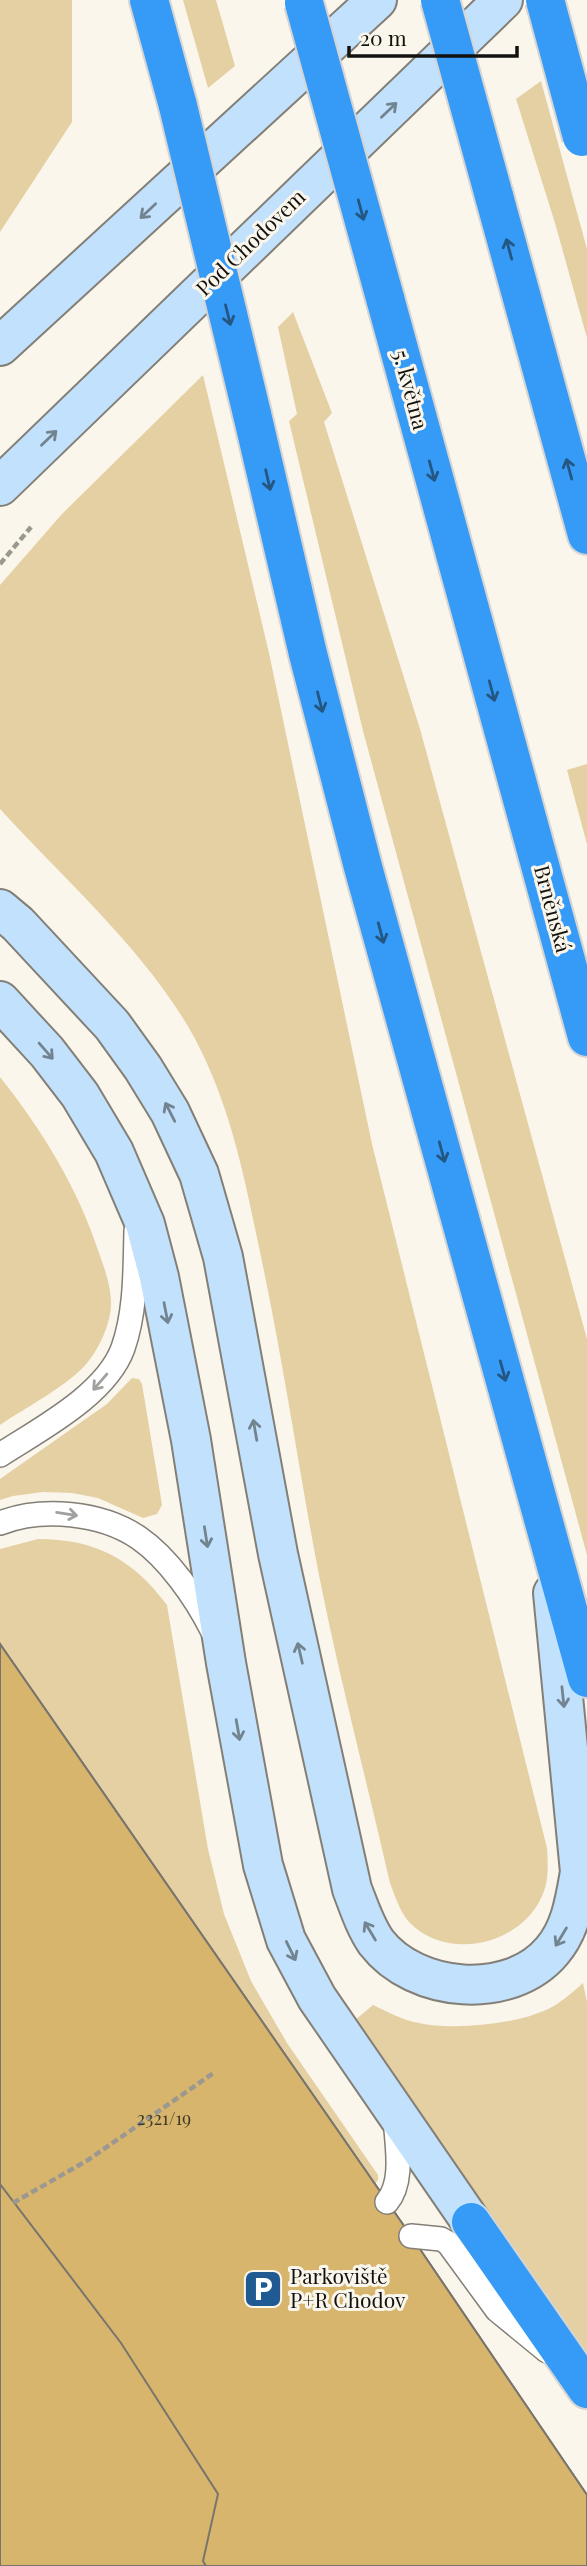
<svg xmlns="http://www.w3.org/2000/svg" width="587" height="2566" viewBox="0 0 587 2566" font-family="'Playfair Display',serif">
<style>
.green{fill:#e5d0a3}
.building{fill:#d7b56c;stroke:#79756d;stroke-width:2}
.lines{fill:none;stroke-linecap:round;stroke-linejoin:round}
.lane-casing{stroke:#837f77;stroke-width:26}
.secondary-casing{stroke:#837f77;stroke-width:42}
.highway-casing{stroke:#d5d4d4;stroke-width:42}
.path{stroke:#9b9891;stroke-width:4.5;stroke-dasharray:7 3.5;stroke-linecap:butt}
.lane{stroke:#fff;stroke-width:23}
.secondary{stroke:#c2e1fc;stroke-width:38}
.highway{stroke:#359bf6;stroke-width:38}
.highway-bridge-casing{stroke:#d5d4d4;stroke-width:42;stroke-linecap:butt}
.highway-bridge{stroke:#359bf6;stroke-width:38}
.oneway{stroke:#738491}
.oneway2{stroke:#245682}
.oneway3{stroke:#a1a09f}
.labels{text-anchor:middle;stroke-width:6;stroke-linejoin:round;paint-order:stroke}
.number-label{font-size:18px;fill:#443b26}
.street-label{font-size:21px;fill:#13120f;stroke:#faf6ec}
.poi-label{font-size:21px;fill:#13120f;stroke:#faf6ec;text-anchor:start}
</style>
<rect width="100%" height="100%" fill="#faf6ec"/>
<!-- green -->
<g class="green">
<path d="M0,0H72V122L0,232Z"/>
<path d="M183,0H216L235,66L208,88Z"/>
<path d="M541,81L587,249V338L555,223L516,99Z"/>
<path d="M293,312L332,413L324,422L420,729L587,1339V1555L363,731L289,421L297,414L278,327Z"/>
<path d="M203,375L269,653L372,1144L547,1848C548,1864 549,1881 542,1896C521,1945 447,1962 409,1922C400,1912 395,1896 390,1883C363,1765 331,1647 310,1527C293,1431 278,1334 257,1238C243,1169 228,1100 194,1037C149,954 63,878 0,809V585L62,514Z"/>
<path d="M587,764V844L567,770Z"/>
<path d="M0,1077C42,1130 78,1188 99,1253C105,1270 111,1286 111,1304C111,1323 99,1349 87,1363C69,1385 25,1408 0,1425Z"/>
<path d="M132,1378L139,1379L142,1384L162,1505L157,1514L143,1518L98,1498L72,1493L43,1492L13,1496L0,1500V1479L107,1404Z"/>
<path d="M38,1539C95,1539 133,1559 167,1605L208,1849L224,1914L251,1981L287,2043L378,2175V2180L374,2185L0,1644V1549Z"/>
<path d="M583,1983L587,2002V2354L355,2020L373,2005C388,2012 402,2020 419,2023C454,2031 527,2024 557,2004C566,1998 575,1990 583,1983Z"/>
</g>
<!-- building -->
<g class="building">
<path d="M0,1644L411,2236L587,2495V2566H0Z"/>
<path d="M0,1644L411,2236L587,2495V2566H206L203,2561L218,2494L121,2343L0,2184Z"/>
</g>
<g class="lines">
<!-- lane casing -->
<g class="lane-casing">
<g id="lane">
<path d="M0,1455C40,1429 106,1395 123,1348C136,1311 135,1269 136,1231"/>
<path d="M0,1523C42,1507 101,1512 139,1538C168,1558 196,1598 212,1630"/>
<path d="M387,2202C405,2181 396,2142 395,2116"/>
<path d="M411,2236L441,2239L448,2243L497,2310L547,2351"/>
</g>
</g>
<!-- secondary casing -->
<g class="secondary-casing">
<g id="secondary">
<path d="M0,346L377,0"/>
<path d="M0,486L503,0"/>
<path d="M0,909L18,924L112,1025L143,1068L170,1112L199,1174L223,1257L278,1554L352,1889C359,1907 365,1926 376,1942C415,1993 510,2001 552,1951C571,1929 575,1900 580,1872L553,1593"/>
<path d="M0,1001L47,1052L80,1095L114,1152L145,1224L159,1277L191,1440L226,1663L263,1865L286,1940L317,1998L471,2222"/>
</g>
</g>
<!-- highway casing -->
<g class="highway-casing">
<g id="highway">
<path d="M149,0L178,106"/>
<path d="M494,196L587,535"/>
<path d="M385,298L587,1037"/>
<path d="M252,414L308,654L363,867L587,1678"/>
<path d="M471,2222L587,2389"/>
</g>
</g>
<!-- path -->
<g class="path">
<path d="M0,564L31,527"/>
<path d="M13,2203L88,2160L215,2072"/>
</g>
<!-- lane -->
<use href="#lane" class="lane"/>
<!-- secondary -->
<use href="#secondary" class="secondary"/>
<!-- highway -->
<use href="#highway" class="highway"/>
<!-- highway-bridge casing -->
<g class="highway-bridge-casing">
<g id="highway-bridge">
<path d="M440,0L494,196"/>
<path d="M545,0L582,137"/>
<path d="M304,3L385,298"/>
<path d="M178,106L252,414"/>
</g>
</g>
<!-- highway-bridge -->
<use href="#highway-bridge" class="highway-bridge"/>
</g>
<!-- one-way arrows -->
<defs><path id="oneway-shaft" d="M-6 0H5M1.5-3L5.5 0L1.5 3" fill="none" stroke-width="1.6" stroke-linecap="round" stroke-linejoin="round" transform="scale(1.75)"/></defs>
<g class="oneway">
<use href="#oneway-shaft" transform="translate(389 110) rotate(-44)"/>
<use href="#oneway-shaft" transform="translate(148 211) rotate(137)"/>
<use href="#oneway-shaft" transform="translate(49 438) rotate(-44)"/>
<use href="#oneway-shaft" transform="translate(46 1051) rotate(49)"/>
<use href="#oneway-shaft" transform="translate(170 1112) rotate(-117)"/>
<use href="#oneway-shaft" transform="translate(166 1313) rotate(79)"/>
<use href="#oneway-shaft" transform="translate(255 1430) rotate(-100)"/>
<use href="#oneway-shaft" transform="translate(206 1537) rotate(81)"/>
<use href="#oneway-shaft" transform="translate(300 1653) rotate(-103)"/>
<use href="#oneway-shaft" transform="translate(563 1697) rotate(84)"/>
<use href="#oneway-shaft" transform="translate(238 1730) rotate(80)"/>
<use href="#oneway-shaft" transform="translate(370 1931) rotate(-121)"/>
<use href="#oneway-shaft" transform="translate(561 1937) rotate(121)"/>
<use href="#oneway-shaft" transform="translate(291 1951) rotate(64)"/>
</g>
<g class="oneway2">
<use href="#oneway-shaft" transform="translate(361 210) rotate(75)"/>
<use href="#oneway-shaft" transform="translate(509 249) rotate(-105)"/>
<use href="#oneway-shaft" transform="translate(228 315) rotate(76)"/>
<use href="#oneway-shaft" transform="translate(569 469) rotate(-105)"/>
<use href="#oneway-shaft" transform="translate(432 471) rotate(75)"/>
<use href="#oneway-shaft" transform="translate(268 480) rotate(77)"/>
<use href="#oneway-shaft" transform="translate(492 691) rotate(75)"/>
<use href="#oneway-shaft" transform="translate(320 702) rotate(76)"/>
<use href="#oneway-shaft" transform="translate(381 933) rotate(75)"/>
<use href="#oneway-shaft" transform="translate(442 1152) rotate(75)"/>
<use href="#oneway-shaft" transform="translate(503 1371) rotate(75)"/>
</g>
<g class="oneway3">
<use href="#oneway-shaft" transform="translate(100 1382) rotate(131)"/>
<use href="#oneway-shaft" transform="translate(67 1514) rotate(9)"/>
</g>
<!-- icons -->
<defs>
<g id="parking-square" transform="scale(2.0125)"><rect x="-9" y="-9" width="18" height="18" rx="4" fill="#1f5b92" stroke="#faf6ec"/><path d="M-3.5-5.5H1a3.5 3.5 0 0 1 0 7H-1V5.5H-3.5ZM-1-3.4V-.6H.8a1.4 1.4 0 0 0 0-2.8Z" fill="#fff"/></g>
</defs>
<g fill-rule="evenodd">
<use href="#parking-square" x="263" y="2289"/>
</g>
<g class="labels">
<!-- number labels -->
<g class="number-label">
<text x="164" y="2125">2321/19</text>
</g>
<!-- street labels -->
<g class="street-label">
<text transform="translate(251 243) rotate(-44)" y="7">Pod Chodovem</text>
<text transform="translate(410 390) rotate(75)" y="7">5. května</text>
<text transform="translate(552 909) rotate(75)" y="7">Brněnská</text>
</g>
<!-- poi labels -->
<g class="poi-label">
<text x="290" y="2284">Parkoviště<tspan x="290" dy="24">P+R Chodov</tspan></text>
</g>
</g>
<!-- scale -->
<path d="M349 46v10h168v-10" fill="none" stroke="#13120f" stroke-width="3.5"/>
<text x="360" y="46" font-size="21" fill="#13120f" stroke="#faf6ec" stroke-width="5" paint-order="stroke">20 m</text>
</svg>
